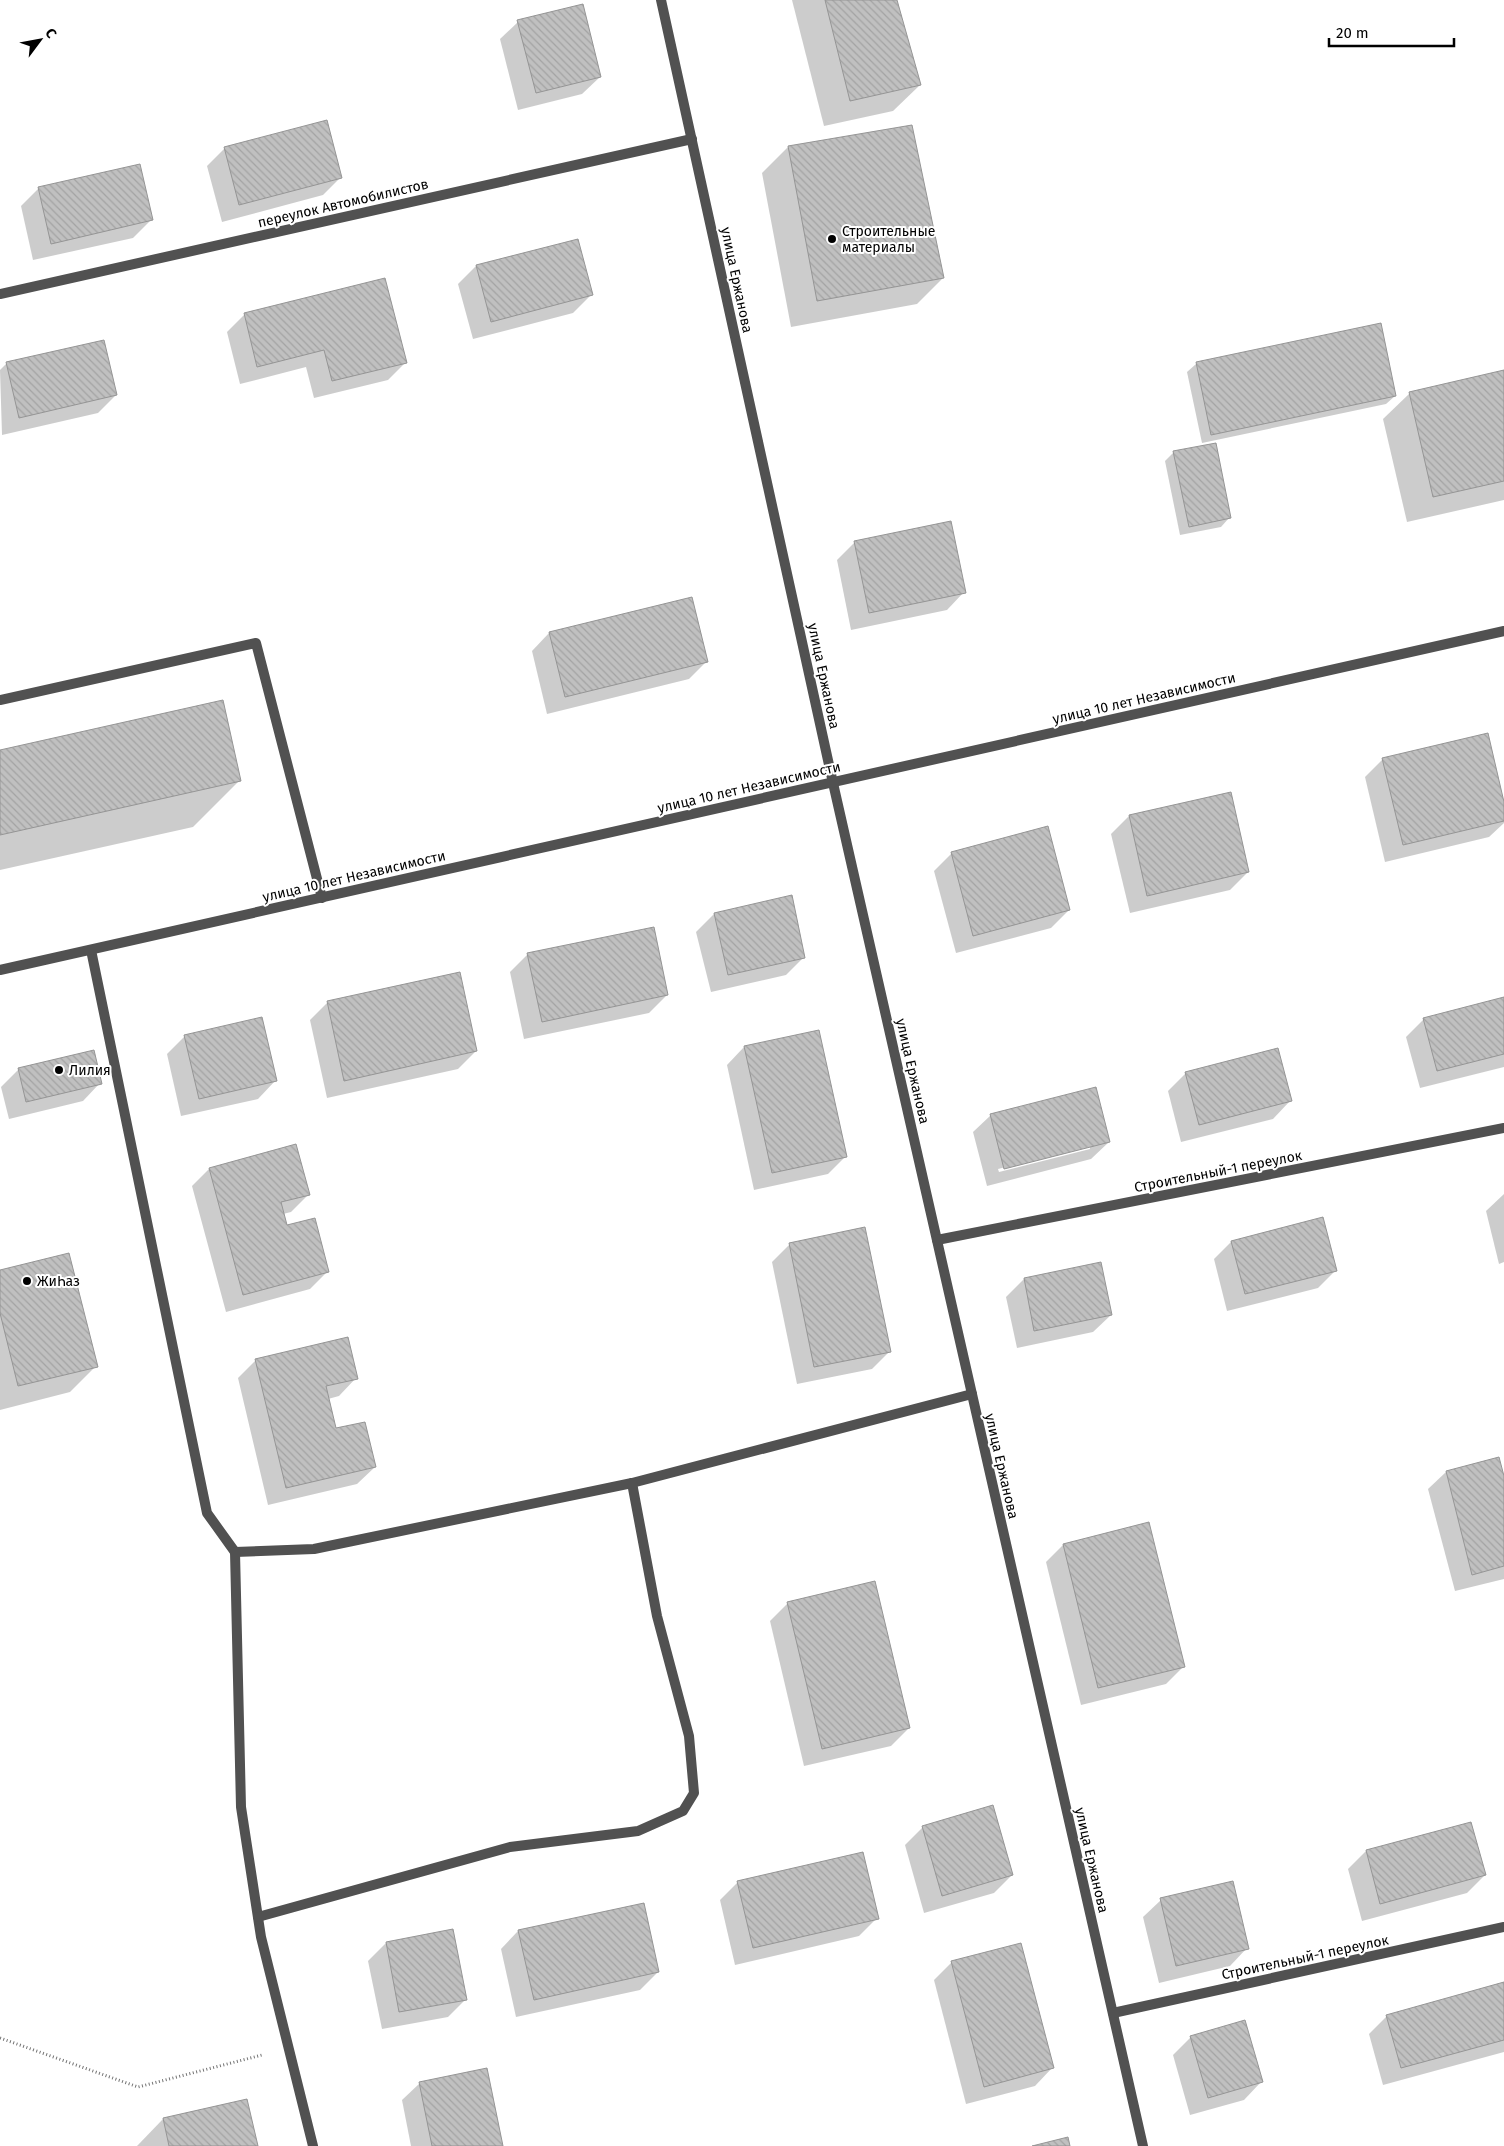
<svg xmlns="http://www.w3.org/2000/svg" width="1504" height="2146" viewBox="0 0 1504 2146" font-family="'Fira Sans',sans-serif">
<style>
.shadow{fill:#0003;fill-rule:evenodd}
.building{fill:url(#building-back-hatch);stroke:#959595}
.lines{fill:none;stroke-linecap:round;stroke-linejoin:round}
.path{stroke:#737373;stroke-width:3;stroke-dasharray:1 2.5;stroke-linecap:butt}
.service{stroke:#515151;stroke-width:10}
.minor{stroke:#515151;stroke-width:10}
.tertiary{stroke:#515151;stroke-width:10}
.poi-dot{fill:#000;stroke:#fff;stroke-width:2}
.labels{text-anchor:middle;stroke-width:4;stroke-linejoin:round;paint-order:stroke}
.street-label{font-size:14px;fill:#000;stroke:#fff}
.poi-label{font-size:14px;fill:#000;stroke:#fff;text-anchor:start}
</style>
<defs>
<pattern id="building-back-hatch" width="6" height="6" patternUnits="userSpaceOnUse" patternTransform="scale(1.25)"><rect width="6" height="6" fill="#c0c0c0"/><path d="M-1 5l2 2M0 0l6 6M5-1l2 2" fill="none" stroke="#a3a3a3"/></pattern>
</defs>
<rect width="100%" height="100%" fill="#fff"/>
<!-- shadow -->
<g class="shadow">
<path d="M792,0H895L920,85L893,111L824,126Z"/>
<path d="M518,22L600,77L582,94L518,110L500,39Z"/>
<path d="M788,147L943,278L917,304L791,327L762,173Z"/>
<path d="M225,148L341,177L323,195L222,222L207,166Z"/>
<path d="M38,189L151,220L133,238L33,260L21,206Z"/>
<path d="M577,240L591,295L573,313L473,339L458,284L476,266Z"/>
<path d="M245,314L405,363L388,380L314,398L306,367L240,384L227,332Z"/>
<path d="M1380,325L1395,396L1386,404L1202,443L1187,372L1196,364Z"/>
<path d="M7,363L116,395L98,413L2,435L0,370Z"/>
<path d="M1504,371V500L1407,522L1383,419L1410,393Z"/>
<path d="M1174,452L1229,518L1221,527L1180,535L1165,461Z"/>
<path d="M855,542L964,592L947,610L851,630L837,560Z"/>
<path d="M549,633L707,661L689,679L547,714L532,651Z"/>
<path d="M0,752L240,780L193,827L0,870Z"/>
<path d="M1383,759L1504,807V823L1489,837L1385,862L1365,777Z"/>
<path d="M1230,793L1248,872L1230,890L1130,913L1111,834L1129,816Z"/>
<path d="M952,853L1069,910L1051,928L956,953L934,871Z"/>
<path d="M791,897L804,957L786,975L711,992L696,932L714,914Z"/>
<path d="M528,954L667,995L649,1013L524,1039L510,972Z"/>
<path d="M1504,998V1067L1420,1088L1406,1037L1424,1019Z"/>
<path d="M328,1002L476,1051L458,1069L327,1098L310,1020Z"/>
<path d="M185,1036L275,1081L258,1099L181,1116L167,1054Z"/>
<path d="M744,1047L845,1157L828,1174L754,1190L727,1065Z"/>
<path d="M19,1069L100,1083L83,1101L9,1119L1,1087Z"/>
<path d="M1186,1073L1290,1101L1273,1119L1181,1142L1168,1091Z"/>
<path d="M991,1115L1109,1142L1091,1159L987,1186L973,1132ZM1090,1146V1149L999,1172L998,1169Z"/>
<path d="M209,1169L309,1194L291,1212L283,1214L286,1227L327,1272L310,1289L226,1312L192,1186Z"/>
<path d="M1504,1194V1262L1499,1264L1486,1211Z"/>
<path d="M1231,1242L1336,1270L1318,1288L1227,1311L1214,1259Z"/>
<path d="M790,1244L889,1352L872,1369L797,1384L772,1262Z"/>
<path d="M1100,1264L1111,1315L1093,1332L1017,1348L1006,1297L1024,1279Z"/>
<path d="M0,1271L96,1366L70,1392L0,1410Z"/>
<path d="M256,1360L356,1378L339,1396L328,1399L335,1430L375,1467L357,1484L268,1505L238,1378Z"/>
<path d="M1446,1472L1504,1481V1579L1455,1591L1428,1489Z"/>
<path d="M1063,1545L1183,1667L1166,1684L1081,1705L1046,1562Z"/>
<path d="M788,1603L909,1728L891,1746L804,1766L770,1621Z"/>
<path d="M1470,1823L1485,1875L1467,1893L1362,1921L1348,1869L1366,1851Z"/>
<path d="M923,1827L1012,1875L994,1893L924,1913L905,1845Z"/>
<path d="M738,1882L877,1918L859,1936L735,1965L720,1900Z"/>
<path d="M1161,1900L1247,1948L1230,1966L1159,1983L1143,1917Z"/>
<path d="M452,1931L466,1999L448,2017L382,2029L368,1961L386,1943Z"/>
<path d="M518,1931L658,1972L640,1990L516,2017L501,1949Z"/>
<path d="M952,1962L1052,2068L1035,2086L966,2104L934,1980Z"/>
<path d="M1504,1984V2052L1383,2085L1369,2034L1387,2016Z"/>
<path d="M1191,2037L1261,2082L1244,2100L1190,2115L1173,2055Z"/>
<path d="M420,2083L501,2146H411L402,2100Z"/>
<path d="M246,2100L257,2146H137L163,2119Z"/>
</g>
<!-- building -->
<g class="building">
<path d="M825,0H897L921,85L850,101Z"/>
<path d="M583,4L601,77L536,93L517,20Z"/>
<path d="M327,120L342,178L239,205L224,147Z"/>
<path d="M912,125L944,278L817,301L788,146Z"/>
<path d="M140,164L153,220L51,244L38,187Z"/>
<path d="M578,239L593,295L491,322L476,265Z"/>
<path d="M385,278L407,363L332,381L324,350L257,367L244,313Z"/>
<path d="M1381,323L1396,396L1211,435L1196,362Z"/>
<path d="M104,340L117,395L19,418L6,362Z"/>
<path d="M1504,370V481L1433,497L1409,392Z"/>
<path d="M1216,443L1231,518L1189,527L1173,451Z"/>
<path d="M951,521L966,593L869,613L854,541Z"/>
<path d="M692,597L708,662L565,697L549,632Z"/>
<path d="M223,700L241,781L0,835V750Z"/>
<path d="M1488,733L1504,802V821L1403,845L1382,758Z"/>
<path d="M1231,792L1249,872L1147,896L1129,815Z"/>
<path d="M1048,826L1070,910L973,936L951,852Z"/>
<path d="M792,895L805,958L728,975L714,913Z"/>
<path d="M654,927L668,995L542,1022L527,953Z"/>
<path d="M460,972L477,1051L344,1081L327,1001Z"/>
<path d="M1504,997V1054L1437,1071L1423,1018Z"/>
<path d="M262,1017L277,1081L199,1099L184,1035Z"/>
<path d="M819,1030L847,1157L772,1173L744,1046Z"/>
<path d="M1278,1048L1292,1101L1199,1125L1185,1072Z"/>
<path d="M94,1050L102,1084L26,1102L18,1068Z"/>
<path d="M1096,1087L1110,1142L1004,1169L990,1114Z"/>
<path d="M296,1144L310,1195L281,1202L287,1225L315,1218L329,1272L243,1295L209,1168Z"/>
<path d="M1323,1217L1337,1271L1245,1294L1231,1241Z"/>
<path d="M865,1227L891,1352L814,1367L789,1243Z"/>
<path d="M69,1253L98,1367L18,1386L0,1313V1270Z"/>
<path d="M1101,1262L1112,1315L1034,1331L1024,1278Z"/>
<path d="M348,1337L358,1379L326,1386L336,1428L365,1422L376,1467L286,1488L255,1359Z"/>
<path d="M1499,1457L1504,1476V1566L1472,1575L1446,1471Z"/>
<path d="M1149,1522L1185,1667L1098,1688L1063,1544Z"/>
<path d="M875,1581L910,1728L822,1749L787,1602Z"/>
<path d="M993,1805L1013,1875L942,1896L922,1826Z"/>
<path d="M1471,1822L1486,1875L1380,1904L1366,1850Z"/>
<path d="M863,1852L879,1919L753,1948L737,1881Z"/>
<path d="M1233,1881L1249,1949L1176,1966L1160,1898Z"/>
<path d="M644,1903L659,1972L534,2000L518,1930Z"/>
<path d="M453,1929L467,2000L399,2012L386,1942Z"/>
<path d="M1021,1943L1054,2068L984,2087L951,1961Z"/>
<path d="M1504,1982V2040L1401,2068L1386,2015Z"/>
<path d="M1245,2020L1263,2082L1208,2098L1190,2036Z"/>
<path d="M487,2068L503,2146H432L419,2082Z"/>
<path d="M247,2099L258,2146H169L163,2118Z"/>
<path d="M1068,2137L1070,2146H1032Z"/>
</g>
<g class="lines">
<!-- path -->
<path class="path" d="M0,2038L138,2087L262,2055"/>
<!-- service -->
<path class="service" d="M0,700L256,643L322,898"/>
<!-- minor -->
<g class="minor">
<path d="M661,0L833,783L1143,2146"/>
<path d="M0,294L692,139"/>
<path d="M91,950L207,1513L235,1552L314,1549L632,1483L972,1394"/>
<path d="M937,1240L1504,1128"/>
<path d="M235,1552L241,1807L261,1937L313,2146"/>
<path d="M258,1917L510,1847L638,1831L683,1811L694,1793L689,1736L657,1616L632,1483"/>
<path d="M1113,2013L1504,1927"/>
</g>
<!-- tertiary -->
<path class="tertiary" d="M0,970L1504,631"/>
</g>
<!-- markers -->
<g class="poi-dot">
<circle cx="832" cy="239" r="5"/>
<circle cx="59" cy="1070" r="5"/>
<circle cx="27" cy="1281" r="5"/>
</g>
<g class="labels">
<!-- street labels -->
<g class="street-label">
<text transform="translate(343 203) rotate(-13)" y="5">переулок Автомобилистов</text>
<text transform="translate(737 280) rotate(78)" y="5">улица Ержанова</text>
<text transform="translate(824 676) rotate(78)" y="5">улица Ержанова</text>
<text transform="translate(1144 698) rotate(-13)" y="5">улица 10 лет Независимости</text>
<text transform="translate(749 787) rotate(-13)" y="5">улица 10 лет Независимости</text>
<text transform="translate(354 876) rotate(-13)" y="5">улица 10 лет Независимости</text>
<text transform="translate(913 1071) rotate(77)" y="5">улица Ержанова</text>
<text transform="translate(1218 1171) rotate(-11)" y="5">Строительный-1 переулок</text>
<text transform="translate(1002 1466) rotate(77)" y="5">улица Ержанова</text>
<text transform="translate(1092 1860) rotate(77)" y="5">улица Ержанова</text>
<text transform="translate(1305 1957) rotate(-12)" y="5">Строительный-1 переулок</text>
</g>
<!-- poi labels -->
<g class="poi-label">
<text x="842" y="236">Строительные<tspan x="842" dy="16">материалы</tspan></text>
<text x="69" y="1075">Лилия</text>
<text x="37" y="1286">ЖиҺаз</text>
</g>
</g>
<!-- north arrow -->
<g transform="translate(40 40) rotate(58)" stroke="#ffffff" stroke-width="4" paint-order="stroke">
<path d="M0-4L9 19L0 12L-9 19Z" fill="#000000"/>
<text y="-8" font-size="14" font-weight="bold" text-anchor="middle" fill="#000000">С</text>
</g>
<!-- scale -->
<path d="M1329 38v8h125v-8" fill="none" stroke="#000000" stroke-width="2.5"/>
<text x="1336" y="38" font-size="15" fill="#000000" stroke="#ffffff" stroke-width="4" paint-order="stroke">20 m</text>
</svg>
